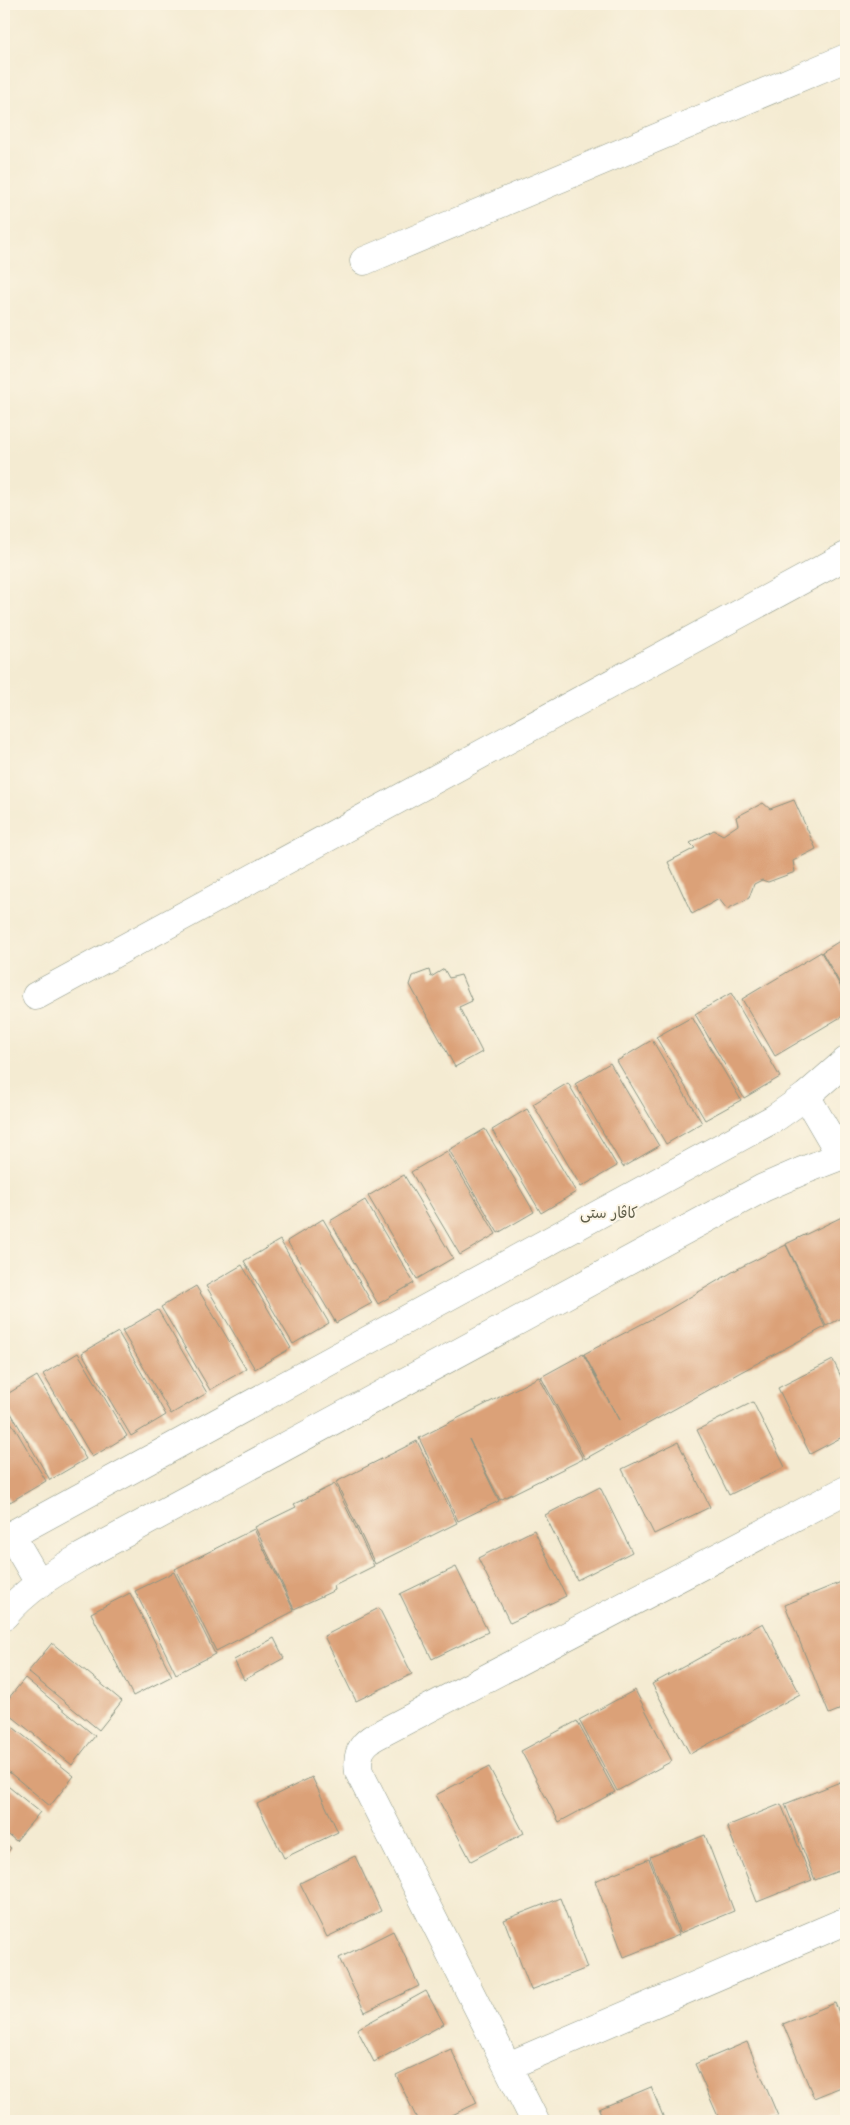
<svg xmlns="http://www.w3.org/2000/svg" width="850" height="2125" viewBox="0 0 850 2125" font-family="'Playpen Sans','Playpen Sans Arabic',sans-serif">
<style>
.building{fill:#dba178}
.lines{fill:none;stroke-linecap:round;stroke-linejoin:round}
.minor-casing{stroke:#8a9483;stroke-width:29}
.minor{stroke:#fff;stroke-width:28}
.labels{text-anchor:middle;stroke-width:4;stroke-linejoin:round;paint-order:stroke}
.neighbourhood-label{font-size:15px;fill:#61604c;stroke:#fcf5e5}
</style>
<rect width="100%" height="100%" fill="#fcf5e5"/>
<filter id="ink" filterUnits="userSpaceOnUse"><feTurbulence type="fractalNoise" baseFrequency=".02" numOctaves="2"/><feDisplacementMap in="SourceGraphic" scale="10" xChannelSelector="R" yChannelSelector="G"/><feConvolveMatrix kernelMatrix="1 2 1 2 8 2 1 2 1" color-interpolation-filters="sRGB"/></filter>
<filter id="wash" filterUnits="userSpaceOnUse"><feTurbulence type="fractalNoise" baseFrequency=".0096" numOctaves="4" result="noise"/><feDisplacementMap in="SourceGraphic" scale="20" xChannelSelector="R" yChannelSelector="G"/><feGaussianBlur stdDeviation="1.12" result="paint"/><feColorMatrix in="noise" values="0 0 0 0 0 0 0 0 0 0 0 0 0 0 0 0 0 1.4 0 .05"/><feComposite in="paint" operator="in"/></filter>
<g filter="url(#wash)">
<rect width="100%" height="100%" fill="#f4ebd2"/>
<g id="blocks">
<!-- building -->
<g class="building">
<path d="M794,800L816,849L793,861L795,872L768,882L762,880L754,884L749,898L727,909L719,899L692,914L668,862L695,848L690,843L714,830L723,835L738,825L736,817L763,803L770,809Z"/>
<path d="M846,937V994L822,952Z"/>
<path d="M821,952L846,996V1014L775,1056L742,999Z"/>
<path d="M444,969L449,978L461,975L472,1001L459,1007L482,1052L455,1067L410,985L413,976L429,970L431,977Z"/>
<path d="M731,993L780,1077L744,1098L695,1014Z"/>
<path d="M692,1017L741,1100L705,1120L656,1037Z"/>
<path d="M652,1040L702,1123L666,1144L617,1061Z"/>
<path d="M610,1063L659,1146L623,1167L575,1084Z"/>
<path d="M568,1083L617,1166L581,1187L533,1104Z"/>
<path d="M527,1109L576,1192L541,1213L492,1130Z"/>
<path d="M485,1129L534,1212L498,1233L449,1150Z"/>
<path d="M447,1151L496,1234L460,1255L411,1172Z"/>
<path d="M404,1175L453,1258L417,1279L368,1196Z"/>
<path d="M365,1200L414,1283L378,1304L330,1221Z"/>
<path d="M846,1215V1316L826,1326L786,1244Z"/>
<path d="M323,1219L372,1303L336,1323L287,1241Z"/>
<path d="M280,1240L329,1323L293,1344L244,1261Z"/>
<path d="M786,1245L825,1327L739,1373L585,1459L541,1377L583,1354L619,1420L584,1354L661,1314L741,1267Z"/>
<path d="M242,1265L291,1348L255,1369L206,1286Z"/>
<path d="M196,1286L246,1369L210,1390L161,1307Z"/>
<path d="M158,1310L207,1393L171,1414L122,1331Z"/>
<path d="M118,1332L166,1415L131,1436L82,1353Z"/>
<path d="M78,1353L127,1436L92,1457L43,1374Z"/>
<path d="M833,1360L846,1387V1435L810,1454L778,1388Z"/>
<path d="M37,1376L86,1459L50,1480L4,1401V1396Z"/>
<path d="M539,1377L583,1459L500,1500L469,1439L499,1501L458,1521L419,1438Z"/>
<path d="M753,1402L785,1467L729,1495L697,1430Z"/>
<path d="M4,1410L46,1481L10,1502L4,1491Z"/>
<path d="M417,1441L457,1523L375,1564L336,1482Z"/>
<path d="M678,1442L710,1507L654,1534L622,1469Z"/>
<path d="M335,1484L374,1566L334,1586L335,1590L294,1609L255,1527L296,1507L294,1504Z"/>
<path d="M600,1487L632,1552L577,1580L545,1515Z"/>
<path d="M254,1529L294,1611L216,1651L175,1569Z"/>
<path d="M534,1530L566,1596L510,1623L478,1558Z"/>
<path d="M456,1567L488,1632L432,1659L400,1594Z"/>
<path d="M174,1572L215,1654L176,1674L135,1591Z"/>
<path d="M846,1580V1707L829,1714L785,1605Z"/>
<path d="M130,1593L172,1676L133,1696L91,1613Z"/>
<path d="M379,1608L412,1674L356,1701L324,1636Z"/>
<path d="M763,1623L800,1694L690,1754L652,1684Z"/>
<path d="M274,1638L284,1658L244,1680L234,1660Z"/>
<path d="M52,1643L122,1701L99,1730L28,1672Z"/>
<path d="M25,1678L95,1736L72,1765L4,1710V1704Z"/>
<path d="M635,1690L672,1761L617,1791L579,1720Z"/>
<path d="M4,1720L74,1776L50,1806L4,1768Z"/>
<path d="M577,1721L615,1792L559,1822L521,1751Z"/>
<path d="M489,1767L524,1833L471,1861L436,1795Z"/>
<path d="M312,1777L338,1832L284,1858L257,1804Z"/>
<path d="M840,1782L846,1798V1868L815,1880L785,1804Z"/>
<path d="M4,1783L40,1812L16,1841L4,1831Z"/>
<path d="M781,1804L812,1880L757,1902L727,1826Z"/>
<path d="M705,1835L734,1911L680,1933L650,1857Z"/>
<path d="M4,1843L11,1848L4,1857Z"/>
<path d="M355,1856L381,1911L327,1937L300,1883Z"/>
<path d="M649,1859L679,1935L624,1957L595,1881Z"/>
<path d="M560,1898L587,1968L531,1990L504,1920Z"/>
<path d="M393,1931L419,1986L365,2012L339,1958Z"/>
<path d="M426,1991L444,2024L374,2062L357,2029Z"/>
<path d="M835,2003L846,2030V2085L814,2098L783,2024Z"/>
<path d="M747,2042L778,2116L765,2121H720L695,2064Z"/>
<path d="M451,2049L477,2103L440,2121H418L396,2075Z"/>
<path d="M651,2087L665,2121H604L599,2109Z"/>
</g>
</g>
</g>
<g filter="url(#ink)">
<use href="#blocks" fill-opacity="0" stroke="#8a9483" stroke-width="1"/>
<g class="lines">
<!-- minor casing -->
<g class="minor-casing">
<g id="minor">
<path d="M364,261L846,58"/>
<path d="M36,996L846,556"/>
<path d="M806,1096L841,1156"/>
<path d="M11,1535L39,1583"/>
<path d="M4,1539L775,1118L806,1096L846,1061"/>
<path d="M4,1616C25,1591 53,1573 81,1557L763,1188L802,1171L846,1154"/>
<path d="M508,2066L846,1921"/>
<path d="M535,2121L359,1772C356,1755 361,1744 376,1736L846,1490"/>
</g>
</g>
<!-- minor -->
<use href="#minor" class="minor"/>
</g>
</g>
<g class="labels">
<!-- neighbourhood labels -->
<g class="neighbourhood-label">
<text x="609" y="1218">کاڤار ستی</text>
</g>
</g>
<!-- margin -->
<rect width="850" height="2125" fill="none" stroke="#fcf5e5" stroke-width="20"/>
</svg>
